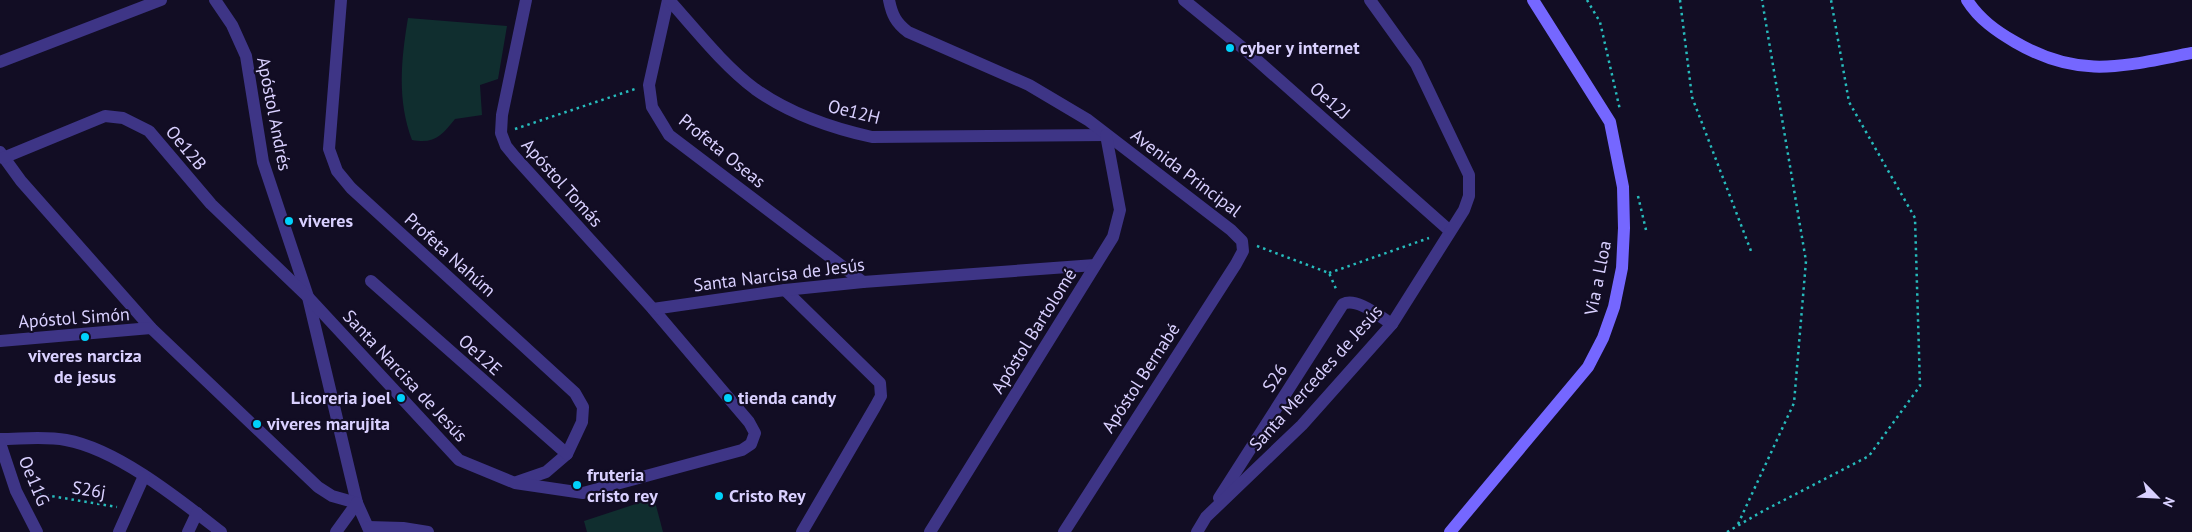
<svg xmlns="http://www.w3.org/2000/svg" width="2192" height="532" viewBox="0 0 2192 532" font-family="'PT Sans',sans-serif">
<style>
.green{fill:#102e2f}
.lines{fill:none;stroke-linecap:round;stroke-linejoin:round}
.path{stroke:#27bbbc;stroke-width:2.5;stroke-dasharray:2.5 4;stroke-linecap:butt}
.street{stroke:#3e3586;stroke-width:12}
.secondary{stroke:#7567ff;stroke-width:12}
.poi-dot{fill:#00d2fb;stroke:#120d24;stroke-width:2}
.labels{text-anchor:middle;stroke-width:4.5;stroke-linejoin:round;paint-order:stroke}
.poi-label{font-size:18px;font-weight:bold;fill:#d9d0ff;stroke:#120d24;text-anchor:start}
.street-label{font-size:18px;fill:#d9d0ff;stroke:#120d24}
</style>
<rect width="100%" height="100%" fill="#120d24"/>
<!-- green -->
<g class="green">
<path d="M408,18L507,26L498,79L480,85L482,115L455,119C441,136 435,144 412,140C397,100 401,60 408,18Z"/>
<path d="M654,498L663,532H587L584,521Z"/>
</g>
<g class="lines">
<!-- path -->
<g class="path">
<path d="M1587,0L1600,22L1620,110"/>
<path d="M1680,0L1692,97L1751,251"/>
<path d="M515,129L635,89"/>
<path d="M1638,196L1646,230"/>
<path d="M1257,246L1329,273L1337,291"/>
<path d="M1329,273L1429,238"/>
<path d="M33,493L117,507"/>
<path d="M1738,524L1794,403L1806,261L1762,0"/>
<path d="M1727,532L1763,511L1869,456L1920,386L1915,218L1849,102L1831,0"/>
</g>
<!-- street -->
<g class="street">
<path d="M215,0L232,25L246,56L263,162L308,297L357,503L370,532"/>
<path d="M341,0L329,149L337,171L351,188L575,393L583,407L582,422L567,454L546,472L517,482"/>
<path d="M668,0L649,85L652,107L669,135L863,282"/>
<path d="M669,0C696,30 723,65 755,89C790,114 831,128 872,137L1106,135"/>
<path d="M889,0C892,15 896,23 908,32L1029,85L1088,120L1231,230L1242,241L1243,251L1236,264L1064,532"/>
<path d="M1184,0L1249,53L1450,231"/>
<path d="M0,62L161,0"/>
<path d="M0,152L21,181L151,328L318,487L332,496L357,503"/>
<path d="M3,158L105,116L123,118L149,131L211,204L308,297L459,460L515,483L583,493L742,450L751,444L755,433L749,422L653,309L515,157L506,146L501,133L502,115L526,0"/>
<path d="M371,281L567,454"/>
<path d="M785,290L880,383L881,396L875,407L802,532"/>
<path d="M653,309L785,290L863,282L1095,265"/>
<path d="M0,341L151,328"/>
<path d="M0,439C21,439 45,436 66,440C117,449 180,500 221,532"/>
<path d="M0,443L16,491L37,532"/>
<path d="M1219,498L1343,304C1357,297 1380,317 1392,324"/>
<path d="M368,527L403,528L428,532"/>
<path d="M119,532L144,476"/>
<path d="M188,532L197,513"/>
<path d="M336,532L357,503"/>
<path d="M930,532L1113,237L1120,210L1106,135"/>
<path d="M1197,532L1206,517L1302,425L1392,324L1464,210L1469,196V175L1416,64L1370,0"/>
</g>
<!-- secondary -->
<g class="secondary">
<path d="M1967,0C1979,19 1996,31 2015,42C2080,80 2123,66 2192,53"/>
<path d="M1450,532L1588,367L1603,338L1614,307L1622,268L1624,228L1623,187L1610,122L1533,0"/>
</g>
</g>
<!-- markers -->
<g class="poi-dot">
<circle cx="1230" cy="48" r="5"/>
<circle cx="289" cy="221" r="5"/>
<circle cx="85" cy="337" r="5"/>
<circle cx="401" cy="398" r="5"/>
<circle cx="728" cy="398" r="5"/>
<circle cx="257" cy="424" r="5"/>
<circle cx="577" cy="485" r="5"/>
<circle cx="719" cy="496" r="5"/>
</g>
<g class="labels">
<!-- poi labels -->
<g class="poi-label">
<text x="1240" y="54">cyber y internet</text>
<text x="299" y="227">viveres</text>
<text x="85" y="362" text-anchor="middle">viveres narciza<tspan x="85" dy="21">de jesus</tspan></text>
<text x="391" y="404" text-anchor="end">Licoreria joel</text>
<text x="738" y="404">tienda candy</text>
<text x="267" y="430">viveres marujita</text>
<text x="587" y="481">fruteria<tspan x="587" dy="21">cristo rey</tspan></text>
<text x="729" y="502">Cristo Rey</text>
</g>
<!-- street labels -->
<g class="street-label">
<text transform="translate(1330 101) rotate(41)" y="6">Oe12J</text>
<text transform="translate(854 112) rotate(14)" y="6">Oe12H</text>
<text transform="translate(274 114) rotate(79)" y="6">Apóstol Andrés</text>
<text transform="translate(186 148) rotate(50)" y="6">Oe12B</text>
<text transform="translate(722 151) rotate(39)" y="6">Profeta Oseas</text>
<text transform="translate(1186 173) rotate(37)" y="6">Avenida Principal</text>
<text transform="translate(562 183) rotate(48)" y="6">Apóstol Tomás</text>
<text transform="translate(450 255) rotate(42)" y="6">Profeta Nahúm</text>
<text transform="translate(779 275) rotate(-7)" y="6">Santa Narcisa de Jesús</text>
<text transform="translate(1598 278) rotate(-79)" y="6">Via a Lloa</text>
<text transform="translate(74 318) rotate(-4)" y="6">Apóstol Simón</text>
<text transform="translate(1034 331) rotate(-58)" y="6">Apóstol Bartolomé</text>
<text transform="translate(480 355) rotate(42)" y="6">Oe12E</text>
<text transform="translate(405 376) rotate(47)" y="6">Santa Narcisa de Jesús</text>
<text transform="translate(1141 378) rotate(-57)" y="6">Apóstol Bernabé</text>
<text transform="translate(1275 378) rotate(-57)" y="6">S26</text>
<text transform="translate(1316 378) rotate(-48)" y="6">Santa Mercedes de Jesús</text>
<text transform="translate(34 481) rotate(67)" y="6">Oe11G</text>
<text transform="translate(89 490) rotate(9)" y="6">S26j</text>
</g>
</g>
<!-- north arrow -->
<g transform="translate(2157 497) rotate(114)" stroke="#120d24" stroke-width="4" paint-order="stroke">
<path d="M0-4L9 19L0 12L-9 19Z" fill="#d9d0ff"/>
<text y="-8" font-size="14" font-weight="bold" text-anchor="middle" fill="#d9d0ff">N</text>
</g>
</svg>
